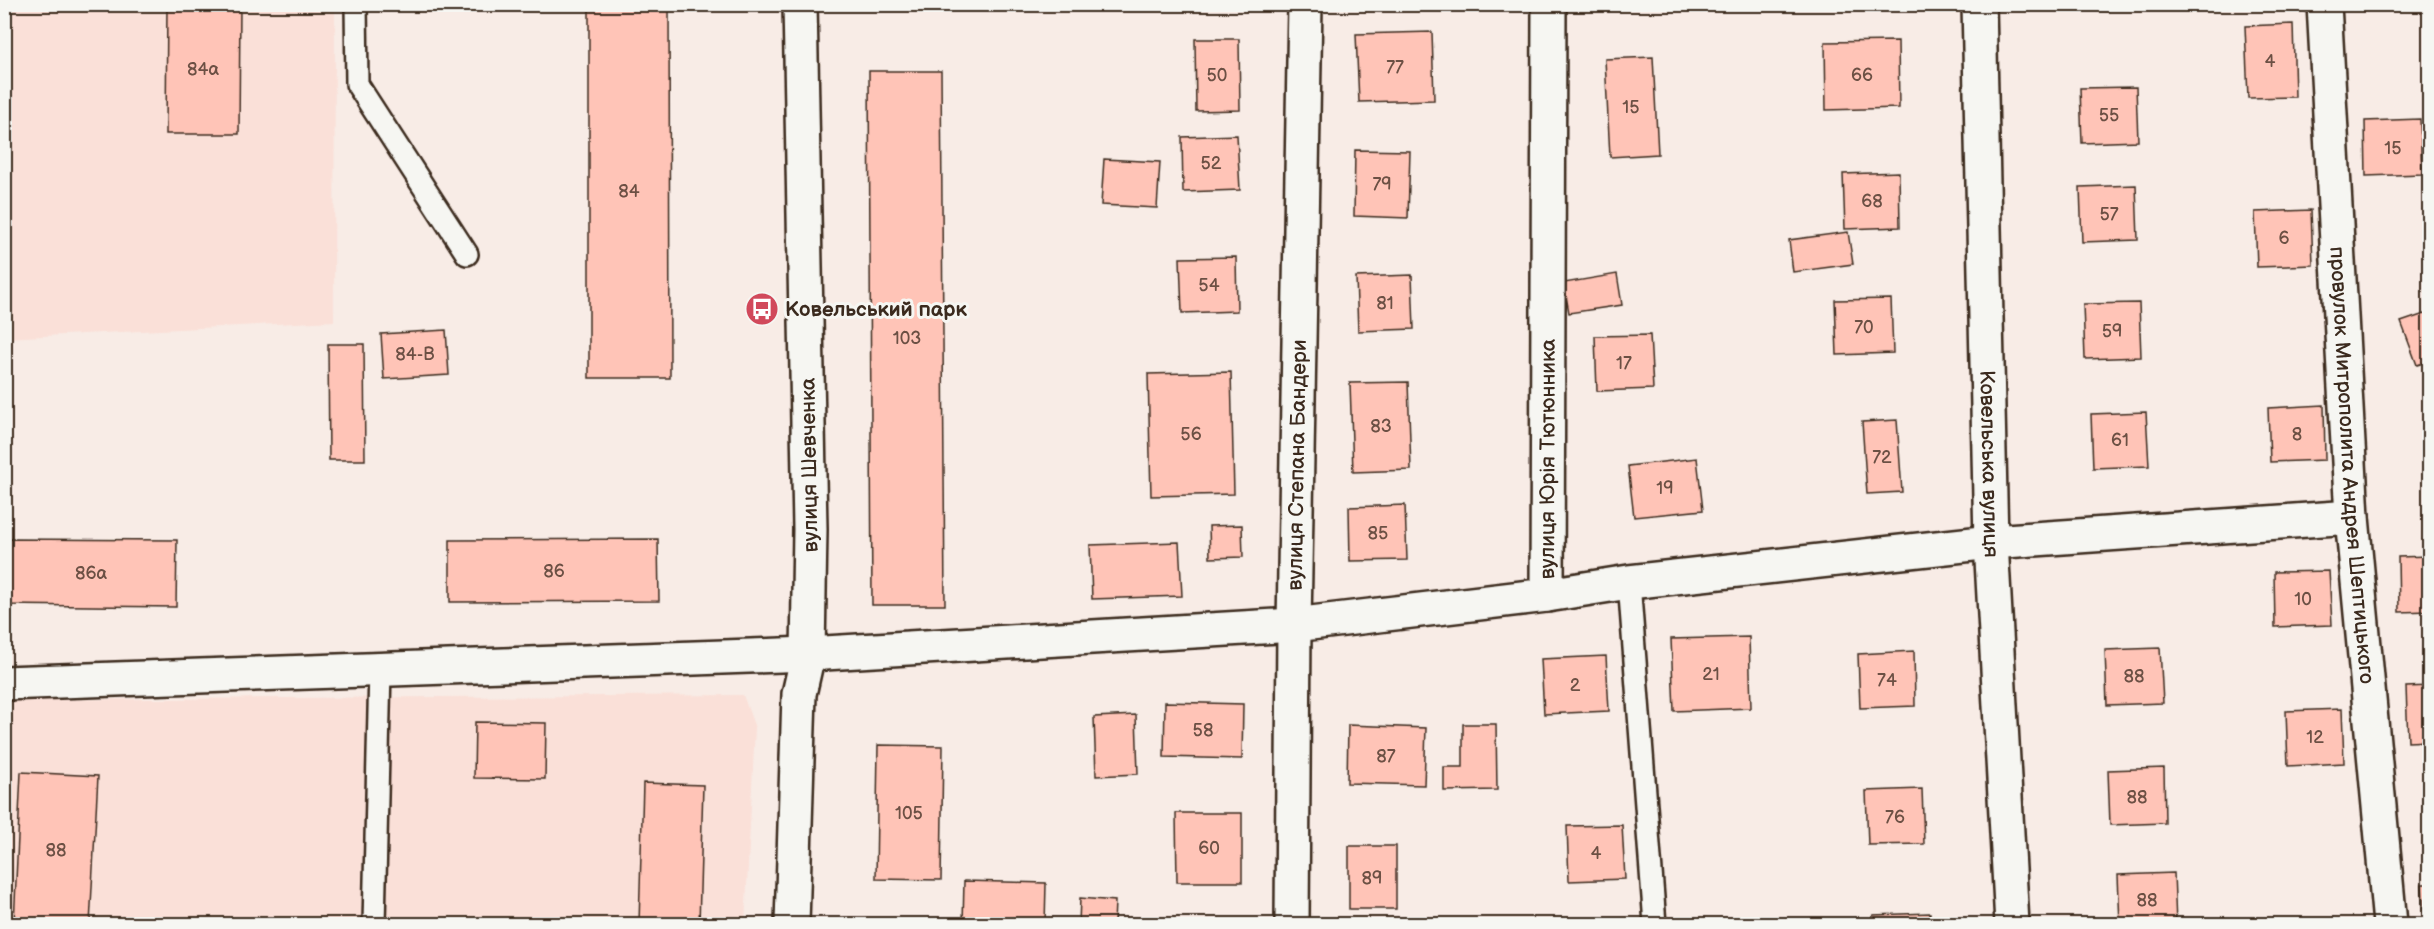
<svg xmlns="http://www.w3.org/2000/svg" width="2434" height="929" viewBox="0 0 2434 929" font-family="'Balsamiq Sans',sans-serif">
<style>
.built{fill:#fae0d8}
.building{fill:#ffc4b7;stroke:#3b2a1e;stroke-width:1.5}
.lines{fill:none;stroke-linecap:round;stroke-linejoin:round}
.service-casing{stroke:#3b2a1e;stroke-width:26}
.minor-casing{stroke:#3b2a1e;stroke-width:38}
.tertiary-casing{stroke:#3b2a1e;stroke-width:38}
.service{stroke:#f6f6f2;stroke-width:21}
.minor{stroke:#f6f6f2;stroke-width:33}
.tertiary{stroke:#f6f6f2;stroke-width:33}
.labels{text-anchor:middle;stroke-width:6;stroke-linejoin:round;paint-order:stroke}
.number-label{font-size:18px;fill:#6c5044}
.poi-label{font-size:21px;font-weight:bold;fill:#3b2a1e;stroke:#f6f6f2;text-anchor:start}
.street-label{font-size:21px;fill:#3b2a1e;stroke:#f6f6f2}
</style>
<rect width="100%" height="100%" fill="#f8ece6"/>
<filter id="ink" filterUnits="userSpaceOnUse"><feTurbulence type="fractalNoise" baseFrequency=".0167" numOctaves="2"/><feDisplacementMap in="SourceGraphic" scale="12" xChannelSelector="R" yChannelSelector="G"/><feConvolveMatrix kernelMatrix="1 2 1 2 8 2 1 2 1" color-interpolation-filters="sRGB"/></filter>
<g filter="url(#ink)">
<!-- built -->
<g class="built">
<path d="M5,5H335L334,321L5,338Z"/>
<path d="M743,695L755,728L745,924H5L4,700Z"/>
</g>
<!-- building -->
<g class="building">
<path d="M167,4H240L239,134H166Z"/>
<path d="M589,4H669L670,378H589Z"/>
<path d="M2067,4H2108V11L2067,10Z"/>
<path d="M2293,24L2295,97L2248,98L2245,26Z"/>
<path d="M1432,32L1434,100L1359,102L1356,34Z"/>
<path d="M1195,39H1239L1240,110L1196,111Z"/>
<path d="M1898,41L1899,108L1826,110L1825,42Z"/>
<path d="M1653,57L1658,154L1610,157L1605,59Z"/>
<path d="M869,71H941L945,605H872Z"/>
<path d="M2136,87L2138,141L2082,143L2080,88Z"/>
<path d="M2420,119L2422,174L2366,176L2365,121Z"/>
<path d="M1237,135L1240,190L1183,192L1182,137Z"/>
<path d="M1355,150L1410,151L1408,218L1354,216Z"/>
<path d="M1104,159L1160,162L1157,208L1101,205Z"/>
<path d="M1899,172L1900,227L1845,229L1843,174Z"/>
<path d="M2136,185L2138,240L2082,242L2080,187Z"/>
<path d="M2311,210L2313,265L2257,267L2255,212Z"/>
<path d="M1848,232L1853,264L1793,272L1789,240Z"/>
<path d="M1236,257L1237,311L1182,313L1180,258Z"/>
<path d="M1617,274L1622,305L1569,313L1564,283Z"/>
<path d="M1412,275L1414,329L1358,331L1356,277Z"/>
<path d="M1891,299L1893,353L1837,355L1835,300Z"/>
<path d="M2139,303L2141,357L2085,359L2083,304Z"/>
<path d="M2430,312V361L2417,365L2401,322Z"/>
<path d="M446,330L449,375L384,379L381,334Z"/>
<path d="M1650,335L1653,389L1597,391L1595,336Z"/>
<path d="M328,344H364L365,460H329Z"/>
<path d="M1231,372L1234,494L1151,496L1148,374Z"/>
<path d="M1408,382L1411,470L1353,472L1350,383Z"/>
<path d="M2324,405L2325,460L2270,462L2268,408Z"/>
<path d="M2146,412L2149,466L2093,468L2091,414Z"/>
<path d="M1897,420L1902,492L1867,494L1862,422Z"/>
<path d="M1697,458L1703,510L1634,517L1628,466Z"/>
<path d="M1405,505L1407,560L1350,561L1349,507Z"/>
<path d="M1242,525L1243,557L1210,558L1209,526Z"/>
<path d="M4,539L177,540L176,607L4,605Z"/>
<path d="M658,539L659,601L450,602V540Z"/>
<path d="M1179,542L1182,596L1092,599L1090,545Z"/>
<path d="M2430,556V611L2399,612L2398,557Z"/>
<path d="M2329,571L2332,625L2275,627L2274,572Z"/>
<path d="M1749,637L1751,708L1674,711L1671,639Z"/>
<path d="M2160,648L2163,703L2107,705L2105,650Z"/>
<path d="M1914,651L1915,706L1860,708L1858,654Z"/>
<path d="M1606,656L1609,711L1544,714L1541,659Z"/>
<path d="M2430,686V741L2408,742L2406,687Z"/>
<path d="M1165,702L1243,704L1242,759L1164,757Z"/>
<path d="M2342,709L2344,763L2288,766L2286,711Z"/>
<path d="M1136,715L1138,774L1096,776L1094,717Z"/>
<path d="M475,722L546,723L545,779L474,778Z"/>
<path d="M1463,724H1496L1497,790L1444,791V767H1463Z"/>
<path d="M1348,725L1426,728L1424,785L1347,783Z"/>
<path d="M878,745L943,746L941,880L876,879Z"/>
<path d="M2164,768L2165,823L2110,825L2108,770Z"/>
<path d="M21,772L98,776L90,924H14Z"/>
<path d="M643,783L703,785L699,924H639Z"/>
<path d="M1922,789L1924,844L1868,845L1866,791Z"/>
<path d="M1176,813H1242V882H1177Z"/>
<path d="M1622,825L1625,879L1569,881L1567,826Z"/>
<rect x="1349" y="846" width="47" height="63"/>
<path d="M2174,873L2176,924H2120L2118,875Z"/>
<path d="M964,881L1046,883L1045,924H963Z"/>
<path d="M2422,884H2430V924H2424Z"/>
<path d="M1080,898L1115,901L1114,924H1079Z"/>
<path d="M1930,913V924H1874L1873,915Z"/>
</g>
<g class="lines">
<!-- service casing -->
<g class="service-casing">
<g id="service">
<path d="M356,4L357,84L467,254"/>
<path d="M1629,582L1655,924"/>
<path d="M374,924L380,669"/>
</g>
</g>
<!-- minor casing -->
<g class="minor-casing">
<g id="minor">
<path id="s1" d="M1979,4L1991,542L2012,924"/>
<path id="s2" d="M2324,4L2352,517L2390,924"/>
<path id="s3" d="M1547,595L1549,4"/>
<path d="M4,683L808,654L1294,625L1547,595L1629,582L1991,542L2352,517"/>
</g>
</g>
<!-- tertiary casing -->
<g class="tertiary-casing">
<g id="tertiary">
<path d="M792,924L799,694L808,654L810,529L800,4"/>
<path id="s4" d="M1292,924L1294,625L1305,4"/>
</g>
</g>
<!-- service -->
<use href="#service" class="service"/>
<!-- minor -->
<use href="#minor" class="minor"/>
<!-- tertiary -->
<use href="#tertiary" class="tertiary"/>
</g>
</g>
<!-- icons -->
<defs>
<g id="bus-disc" transform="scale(1.725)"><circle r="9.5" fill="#d1495b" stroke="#f6f6f2"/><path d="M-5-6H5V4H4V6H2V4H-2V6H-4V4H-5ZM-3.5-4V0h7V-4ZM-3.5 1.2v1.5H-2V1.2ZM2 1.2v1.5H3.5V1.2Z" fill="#fff"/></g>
</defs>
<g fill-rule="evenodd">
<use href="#bus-disc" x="762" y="309"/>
</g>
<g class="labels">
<!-- number labels -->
<g class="number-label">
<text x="2270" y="67">4</text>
<text x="1395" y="73">77</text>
<text x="203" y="75">84а</text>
<text x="1217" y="81">50</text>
<text x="1862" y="81">66</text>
<text x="1631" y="113">15</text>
<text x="2109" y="121">55</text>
<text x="2393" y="154">15</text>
<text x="1211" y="169">52</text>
<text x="1382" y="190">79</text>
<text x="629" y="197">84</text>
<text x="1872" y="207">68</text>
<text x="2109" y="220">57</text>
<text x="2284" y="244">6</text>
<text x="1209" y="291">54</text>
<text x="1385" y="309">81</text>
<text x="1864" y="333">70</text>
<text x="2112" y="337">59</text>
<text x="907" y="344">103</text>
<text x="415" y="360">84-В</text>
<text x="1624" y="369">17</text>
<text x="1381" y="432">83</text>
<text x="1191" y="440">56</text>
<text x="2297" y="440">8</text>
<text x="2120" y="446">61</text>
<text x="1882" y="463">72</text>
<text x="1665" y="494">19</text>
<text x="1378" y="539">85</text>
<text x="554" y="577">86</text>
<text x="91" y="579">86а</text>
<text x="2303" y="605">10</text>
<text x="1711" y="680">21</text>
<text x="2134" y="682">88</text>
<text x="1887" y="686">74</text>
<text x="1575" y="691">2</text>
<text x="1203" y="736">58</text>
<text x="2315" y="743">12</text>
<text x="1386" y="762">87</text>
<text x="2137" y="803">88</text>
<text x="909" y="819">105</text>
<text x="1895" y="823">76</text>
<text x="1209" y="854">60</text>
<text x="56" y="856">88</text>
<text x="1596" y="859">4</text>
<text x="1372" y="884">89</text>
<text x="2147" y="906">88</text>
</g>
<!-- poi labels -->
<g class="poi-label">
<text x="785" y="316">Ковельський парк</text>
</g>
<!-- street labels -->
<g class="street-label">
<text dy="7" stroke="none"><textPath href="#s3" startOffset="136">вулиця Юрія Тютюнника</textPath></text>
<text dy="7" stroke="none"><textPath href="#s4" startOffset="459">вулиця Степана Бандери</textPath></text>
<text transform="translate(809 465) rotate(-91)" y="7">вулиця Шевченка</text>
<text dy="7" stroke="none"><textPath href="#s1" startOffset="460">Ковельська вулиця</textPath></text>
<text dy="7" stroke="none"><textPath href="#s2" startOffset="462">провулок Митрополита Андрея Шептицького</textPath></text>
</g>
</g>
<!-- margin -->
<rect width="2434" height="929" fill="none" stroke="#f6f6f2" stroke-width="24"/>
<rect x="12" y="12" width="2410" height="905" fill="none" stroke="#3b2a1e" stroke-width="2" filter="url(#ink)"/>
</svg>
